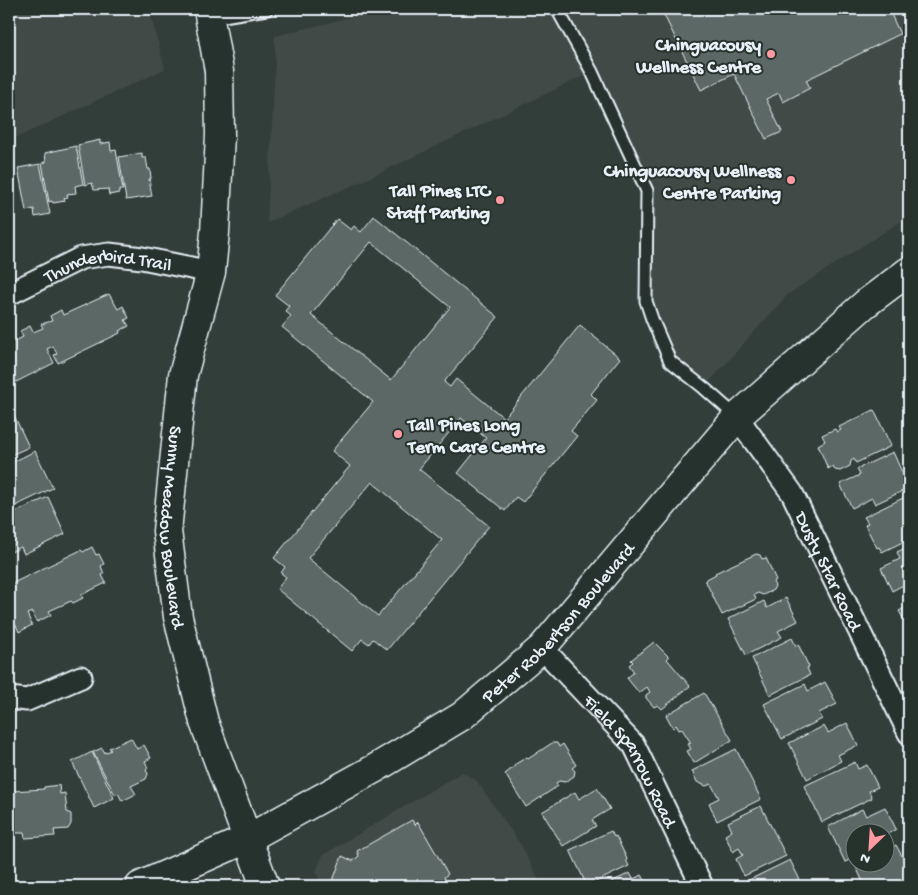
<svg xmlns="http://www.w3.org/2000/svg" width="918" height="895" viewBox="0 0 918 895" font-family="'Gochi Hand',sans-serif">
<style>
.built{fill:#3f4b46}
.building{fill:#5c6865;stroke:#e8f1f8;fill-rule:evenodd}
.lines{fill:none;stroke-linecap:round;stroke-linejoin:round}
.service-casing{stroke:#e8f1f8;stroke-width:15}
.minor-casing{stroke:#e8f1f8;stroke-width:25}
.tertiary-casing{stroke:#e8f1f8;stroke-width:31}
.service{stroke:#26332d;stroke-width:11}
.minor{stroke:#26332d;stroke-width:21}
.tertiary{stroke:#26332d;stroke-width:28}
.poi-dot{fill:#ff9aa2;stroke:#26332d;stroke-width:2}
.labels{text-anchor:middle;stroke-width:4;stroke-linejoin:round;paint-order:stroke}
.poi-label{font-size:19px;font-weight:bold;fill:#e8f1f8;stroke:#26332d;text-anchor:end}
.street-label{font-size:19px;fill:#e8f1f8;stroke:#26332d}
</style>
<rect width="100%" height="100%" fill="#323e39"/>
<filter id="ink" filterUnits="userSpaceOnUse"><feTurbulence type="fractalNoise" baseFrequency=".02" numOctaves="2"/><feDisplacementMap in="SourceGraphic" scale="10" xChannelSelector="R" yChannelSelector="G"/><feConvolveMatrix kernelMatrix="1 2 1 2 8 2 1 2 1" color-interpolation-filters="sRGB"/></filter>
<g filter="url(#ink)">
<!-- built -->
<g class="built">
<path d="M9,9H149L165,69L9,141Z"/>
<path d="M383,9H909V216L787,295L704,388L670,361L652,319L647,191L592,72L367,179L267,223L275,64V36Z"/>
<path d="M462,772L476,780L521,845L542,886H321L316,871L323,855Z"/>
</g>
<!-- building -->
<g class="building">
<path d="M661,9H898L890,12L900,34L806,80L810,88L783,102L779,93L766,99L782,132L766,139L734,74L701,90Z"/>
<path d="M100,140V144L110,142L111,151L116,150L123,190H119V193L109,195L108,189L94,190L92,183L85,185L78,145Z"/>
<path d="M76,146L83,184L75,186L76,193L67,194L68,197L64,198L65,201L53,203L52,201L49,202L42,163L46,162L45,153Z"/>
<path d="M142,153V158H146L148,169H150L151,179H149L152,196L126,200L119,157Z"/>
<path d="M40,164L50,214L35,217L34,209L26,211L18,168Z"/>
<path d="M374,216L498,317L444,382L450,387L456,379L504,418L580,325L620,358L591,394L597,400L571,431L577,436L523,502L516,497L505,511L458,473L486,438L461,418L419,469L489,526L387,650L373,639L369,644L362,639L352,651L277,589L286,577L281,573L285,567L274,558L350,466L332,451L373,402L282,327L291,316L285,311L289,306L275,295L337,219L351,230L354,226L361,232ZM371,242L450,307L391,380L311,315ZM372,482L442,540L378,616L308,558Z"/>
<path d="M109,294L118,309L123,306L129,318L125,320L129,326L119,331L120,333L58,363L54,355L57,354L53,346L47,349L54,363L14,383L9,373V336L10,335L13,342L23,337L20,331L30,326L33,332L43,328L41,324L52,321L50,316L61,310L63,315Z"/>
<path d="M11,409L29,447L9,456V411Z"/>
<path d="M874,410L891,446L856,463L854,459L851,461L850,466L840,471L835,470L833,466L828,469L818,445L825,441L822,435L835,429L837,432L841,430L839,427Z"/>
<path d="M35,451L53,488L9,509V464Z"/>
<path d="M893,452L909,488L875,504L872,498L852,508L840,484L860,475L857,469Z"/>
<path d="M48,497L65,534L24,554L21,547L9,553V515Z"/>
<path d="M905,497L909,505V539L882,552L879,547L877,548L865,525L868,523L864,517Z"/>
<path d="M909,546V582L892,591L881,568L900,559L897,552Z"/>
<path d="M92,547L96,555L99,554L104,564L101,566L104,574L102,575L106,583L81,595L83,598L73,603L71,601L49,611L51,615L37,622L32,612L27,614L32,625L19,632L16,625L12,627L9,619V585L81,550L83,552Z"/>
<path d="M756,554L760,555L762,559L766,558L776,580L773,582L775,586L773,590L763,595L758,593L754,595L756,599L722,615L705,580L716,574L715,573Z"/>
<path d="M786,598L798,621L778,631L782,637L746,655L728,619L764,601L767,608Z"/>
<path d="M909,606V629L899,611Z"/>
<path d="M792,638L796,646L798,644L809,667L807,668L810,675L770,695L752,658Z"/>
<path d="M654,642L669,657L667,659L690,686L662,709L658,705L654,707L646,698V695L650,692L647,687L639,693L627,678L634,672L629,665L633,662L631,660Z"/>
<path d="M825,682L837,704L819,713L822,719L782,739L764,704L805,684L808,691Z"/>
<path d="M704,693L732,740L694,763L687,751L691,749L688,744L691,743L682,729L679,730L676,725L673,728L666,715Z"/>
<path d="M847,723L858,745L838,755L841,761L807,779L789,743L824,726L828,733Z"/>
<path d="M131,738L137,749L144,745L151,758L145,761L148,768L146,770L148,774L146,779L131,786L136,794L122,801L118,793L115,795L93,752L102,748L105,753L111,750L109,748Z"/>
<path d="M552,743H557L559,747L563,744L576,765L572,768L575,771L574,776L565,782L559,781L556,783L558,786L526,807L505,774L515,766L514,765L527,757L528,759Z"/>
<path d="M736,749L761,799L717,821L709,803L719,798L711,784L706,786L697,782L692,771Z"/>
<path d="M92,752L114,798L94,808L72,762Z"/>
<path d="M855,762L858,769L867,765L878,787L869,791L872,798L822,822L804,786Z"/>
<path d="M59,785L60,794L65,793L67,812L71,814V824L68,829L54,830L55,836L25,838L24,833H12L9,830V820H10L9,797H12V791L44,789V787Z"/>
<path d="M597,788L610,809L592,820L596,826L563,846L542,812L575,792L579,799Z"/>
<path d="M761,806L786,856L744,876L736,859L743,855L739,848L733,852L725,835L732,831L728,822Z"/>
<path d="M885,807L896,829L886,835V832H856V857L845,862L828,827L862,809L866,816Z"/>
<path d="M412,820L415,825L418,822L448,874L444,877L446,881L437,886H331L342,856L353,861L359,856L357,851Z"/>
<path d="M611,831L614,837L616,836L627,859L626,860L629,866L587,886L570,850Z"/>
<path d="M896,845L909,869V882L901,886H865L855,865L860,862H886V850Z"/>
<path d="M790,860L803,886H749L747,881Z"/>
<path d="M630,873L633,879L642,875L648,886H603Z"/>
</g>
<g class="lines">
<!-- service casing -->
<g class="service-casing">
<g id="service">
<path d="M557,9L592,72L647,191L646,301L652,319L670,361L704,388L737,417"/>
<path d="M211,18L267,9"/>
</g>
</g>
<!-- minor casing -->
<g class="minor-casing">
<g id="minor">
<path id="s1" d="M9,294L81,258L109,254L142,258L211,272"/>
<path id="s2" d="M737,417L792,493L909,733"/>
<path id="s3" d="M542,648L634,745L702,886"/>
<path d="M9,698L27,700L81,677"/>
</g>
</g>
<!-- tertiary casing -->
<g class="tertiary-casing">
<g id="tertiary">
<path id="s4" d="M208,9L219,71L220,135L215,232L211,272L183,375L167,531L178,617L204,722L265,886"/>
<path id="s5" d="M140,886L247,839L374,769L462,716L542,648L737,417L865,304L909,271"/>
</g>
</g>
<!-- service -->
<use href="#service" class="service"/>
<!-- minor -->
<use href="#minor" class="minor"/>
<!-- tertiary -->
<use href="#tertiary" class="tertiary"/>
</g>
</g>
<!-- markers -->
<g class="poi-dot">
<circle cx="771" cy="54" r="5"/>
<circle cx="791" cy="180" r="5"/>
<circle cx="500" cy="200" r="5"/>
<circle cx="398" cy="434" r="5"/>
</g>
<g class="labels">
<!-- poi labels -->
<g class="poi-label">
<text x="761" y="50">Chinguacousy<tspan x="761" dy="22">Wellness Centre</tspan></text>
<text x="781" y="176">Chinguacousy Wellness<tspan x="781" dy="22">Centre Parking</tspan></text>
<text x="490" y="196">Tall Pines LTC<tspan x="490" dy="22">Staff Parking</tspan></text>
<text x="408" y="430" text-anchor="start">Tall Pines Long<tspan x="408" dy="22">Term Care Centre</tspan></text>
</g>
<!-- street labels -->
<g class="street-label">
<text dy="7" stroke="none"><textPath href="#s1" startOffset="106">Thunderbird Trail</textPath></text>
<text dy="7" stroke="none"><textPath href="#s4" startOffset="524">Sunny Meadow Boulevard</textPath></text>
<text dy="7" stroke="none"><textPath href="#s2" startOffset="180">Dusty Star Road</textPath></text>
<text dy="7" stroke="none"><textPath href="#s5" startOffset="499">Peter Robertson Boulevard</textPath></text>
<text dy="7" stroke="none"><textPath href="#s3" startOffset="145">Field Sparrow Road</textPath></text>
</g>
</g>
<!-- margin -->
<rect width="918" height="895" fill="none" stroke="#26332d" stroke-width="30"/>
<rect x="15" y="15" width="888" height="865" fill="none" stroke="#e8f1f8" stroke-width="2" filter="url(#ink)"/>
<!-- north arrow -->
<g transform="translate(870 848) rotate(205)"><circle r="24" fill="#26332d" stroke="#747f7e"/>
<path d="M0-4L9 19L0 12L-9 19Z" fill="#ff9aa2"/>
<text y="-8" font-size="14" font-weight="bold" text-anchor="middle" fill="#e8f1f8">N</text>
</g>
</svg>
